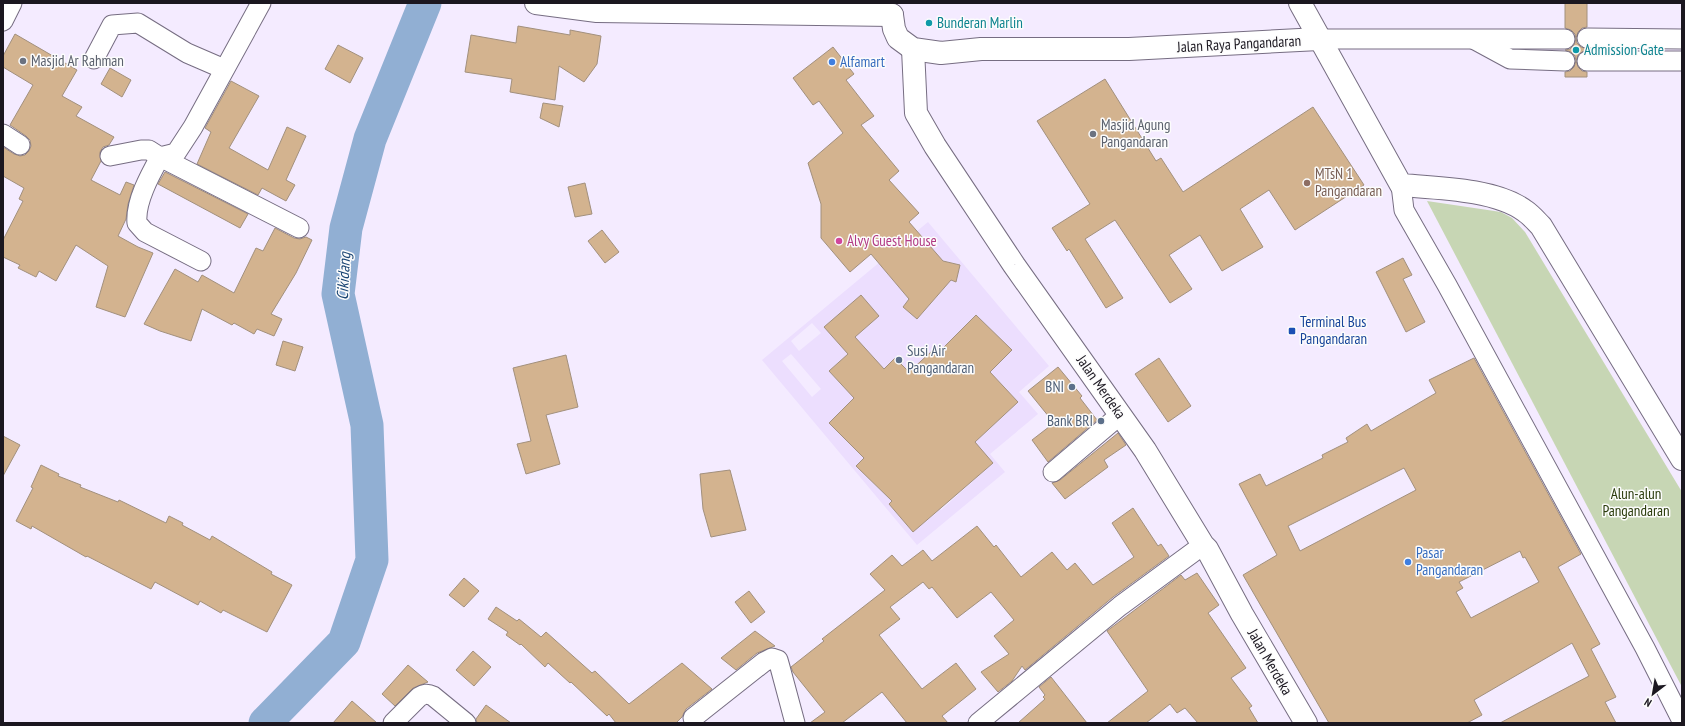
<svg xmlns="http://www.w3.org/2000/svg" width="1685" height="726" viewBox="0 0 1685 726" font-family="'PT Sans Narrow',sans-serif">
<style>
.built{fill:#ecdefe;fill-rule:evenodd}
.green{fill:#c7d6b4}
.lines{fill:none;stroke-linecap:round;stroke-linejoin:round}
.river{stroke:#91afd3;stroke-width:33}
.building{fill:#d3b38f;stroke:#a2907d;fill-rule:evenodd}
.minor-casing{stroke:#766d82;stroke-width:21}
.highway-casing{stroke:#766d82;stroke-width:24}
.minor{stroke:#fff;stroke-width:19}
.highway{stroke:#fff;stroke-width:22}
.culture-dot{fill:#0f9aa8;stroke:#fcfcfc;stroke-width:1.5}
.worship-dot{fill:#6b7280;stroke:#fcfcfc;stroke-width:1.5}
.shop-dot{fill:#3f7fe0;stroke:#fcfcfc;stroke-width:1.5}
.education-dot{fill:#8d6e63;stroke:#fcfcfc;stroke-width:1.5}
.hotel-dot{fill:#d1479c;stroke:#fcfcfc;stroke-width:1.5}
.transit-dot{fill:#1a4fb4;stroke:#fcfcfc;stroke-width:1.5}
.service-dot{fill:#5c6f8a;stroke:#fcfcfc;stroke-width:1.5}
.labels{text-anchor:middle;stroke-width:3;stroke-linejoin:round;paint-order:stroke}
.culture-label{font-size:15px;fill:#0d838f;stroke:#fcfcfc;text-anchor:start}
.street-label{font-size:15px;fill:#1b1720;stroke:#fcfcfc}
.worship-label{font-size:15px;fill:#5b616d;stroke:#fcfcfc;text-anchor:start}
.shop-label{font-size:15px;fill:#366cbe;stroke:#fcfcfc;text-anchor:start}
.education-label{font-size:15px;fill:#785e54;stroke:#fcfcfc;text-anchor:start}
.hotel-label{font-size:15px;fill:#b23c85;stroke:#fcfcfc;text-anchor:start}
.transit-label{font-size:15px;fill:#164399;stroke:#fcfcfc;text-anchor:start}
.service-label{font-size:15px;fill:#4e5e75;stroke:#fcfcfc;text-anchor:end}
.park-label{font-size:15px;fill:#2a3b0b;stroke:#fcfcfc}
.water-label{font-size:16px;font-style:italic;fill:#1a4573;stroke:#fcfcfc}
</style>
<rect width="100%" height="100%" fill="#f4ebff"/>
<!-- built -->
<path class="built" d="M928,222L1049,366L1019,392L1038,414L990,454L1005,472L917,545L762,360ZM921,235L936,253L898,286L883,268ZM932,258L960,265L956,281L922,273L924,266L930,267ZM928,277L943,290L917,319L903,307ZM861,296L879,316L842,347L824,327ZM976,315L1011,350L931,431L918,419L964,373L941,351ZM812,323L821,333L799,351L791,341ZM860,343L869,353L838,381L829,371ZM932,351L953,373L937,387L917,365ZM791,354L821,389L812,397L782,361ZM895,358L926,389L860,454L829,423ZM996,378L1018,402L962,453L939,429ZM904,418L928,442L880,490L856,466ZM938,440L961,466L980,449L993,463L941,510L905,469ZM913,483L937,512L913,532L889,504Z"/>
<!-- green -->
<path class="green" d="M1427,201L1501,212L1512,218L1525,232L1682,492V687Z"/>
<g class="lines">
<!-- river -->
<path class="river" d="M265,723L344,642L372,560L367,425L338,294L346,228L370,139L425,3"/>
</g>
<!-- building -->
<g class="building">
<path d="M1565,3H1587V27L1582,28L1578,32L1576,38L1577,43L1581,47L1587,49L1578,55L1576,61L1578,67L1582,71L1587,72V77H1565V72L1570,71L1574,67L1576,61L1575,56L1571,52L1565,50L1570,49L1574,45L1576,39L1575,34L1571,30L1565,28Z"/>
<path d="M518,26L570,35V30L601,36L597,64L584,82L559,66L555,100L510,92L512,79L465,72L471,35L516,43Z"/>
<path d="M15,34L77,70L62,96L82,107L76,116L114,137L109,145L103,147L100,152L101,161L91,180L120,195L126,182L134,185L128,204L126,219L118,236L138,247L153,253L125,317L96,307L108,266L76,245L56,281L39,271L36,277L18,268L20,265L3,257V240L23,201L19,199L24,188L3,176V147L14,154L20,156L25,155L29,151L31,146L30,140L26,136L10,125L33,85L3,67V56Z"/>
<path d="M338,45L363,58L350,83L325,69Z"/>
<path d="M833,47L854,74L846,80L874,116L861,125L899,171L889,180L919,213L909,222L943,261L960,265L956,282L951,280L917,319L903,307L909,299L871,254L850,272L821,238V204L808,163L843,133L819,101L813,105L793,78Z"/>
<path d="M110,68L131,80L122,97L101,84Z"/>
<path d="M1105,79L1156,161L1161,158L1183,192L1313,107L1364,185L1295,230L1269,190L1240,209L1263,247L1222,271L1200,235L1169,255L1192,289L1170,303L1115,220L1085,239L1123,298L1106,308L1069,249L1067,251L1052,228L1090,204L1037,121Z"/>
<path d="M231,81L259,96L229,148L268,170L287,127L306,136L286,180L295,185L286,201L262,188L258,195L197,164L211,132L205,128Z"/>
<path d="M543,103L563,106L559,127L540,118Z"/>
<path d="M165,172L248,214L240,228L158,184Z"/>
<path d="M585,183L592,214L575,217L568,187Z"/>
<path d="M275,228L294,238L300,239L306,237L312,240L296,273L271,314L282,319L274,336L257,329L254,334L234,323L232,325L202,309L191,341L160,331L144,324L175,269L198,282L202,275L234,293L256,248L263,251Z"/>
<path d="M602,230L619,252L605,263L588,241Z"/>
<path d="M1403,258L1412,275L1403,279L1425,322L1406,332L1376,272Z"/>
<path d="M861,295L879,316L855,337L884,369L895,358L909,372L932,351L936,355L976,315L1012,350L990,372L1018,402L975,442L993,463L913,532L889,504L892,501L856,466L864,458L829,423L854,398L829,371L848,354L824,327Z"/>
<path d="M283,341L303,347L295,371L276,365Z"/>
<path d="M566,355L578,407L546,415L560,464L526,474L517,444L531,441L513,368Z"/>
<path d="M1159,358L1191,406L1168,422L1135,374Z"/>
<path d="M1474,358L1581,554L1558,567L1600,644L1591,649L1616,697L1605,702L1616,723H1500L1589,676L1572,643L1474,700L1482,715L1467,723H1329L1243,575L1277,555L1239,484L1260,474L1266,486L1323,458L1322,455L1348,442L1346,438L1367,424L1371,431L1436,393L1429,380ZM1404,468L1416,490L1300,551L1288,526ZM1520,551L1523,558L1525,557L1539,582L1471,618L1456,592L1463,588L1459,582Z"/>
<path d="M1058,367L1082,396L1080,398L1097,420L1048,462L1032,440L1054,423L1028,391Z"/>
<path d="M1118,433L1126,445L1104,460L1108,467L1065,499L1052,483L1060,480Z"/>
<path d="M3,436L20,445L3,476Z"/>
<path d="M41,465L59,474L58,476L81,485L80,487L118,502L119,500L166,523L169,516L183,523L182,525L210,540L212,536L272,572L271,574L292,585L267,632L223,610L221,613L200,601L198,605L155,582L151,589L87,556L86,557L32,526L31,529L16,521L33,488L31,487Z"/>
<path d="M730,470L746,530L711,537L703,509L700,474Z"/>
<path d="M1133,508L1158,546L1161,544L1169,556L1113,597L1025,670L1022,666L1012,681L998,692L981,672L1009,654L994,636L1014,620L991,592L957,618L932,587L929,589L923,582L890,607L900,619L879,635L922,689L956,663L976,689L942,716L948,723H907L882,692L842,723H810L825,712L793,672L791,667L824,641L822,639L885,590L870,574L892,555L902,566L923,550L932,561L977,526L994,547L996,545L1021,577L1052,552L1067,570L1075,563L1093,585L1134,557L1112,523Z"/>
<path d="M1197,573L1219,605L1208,613L1246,668L1231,678L1252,706L1249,708L1258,723H1198L1185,708L1177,713L1170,704L1146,723H1107L1148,691L1107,631L1181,575L1185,580Z"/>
<path d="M464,578L479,591L464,607L449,595Z"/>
<path d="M749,591L765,612L751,623L735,602Z"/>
<path d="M496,607L517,621L519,619L541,637L546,632L592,673L595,671L629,704L682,663L712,689L686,709L682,717L676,723H616L609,714L607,716L571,682L570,683L548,663L545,667L521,644L520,645L506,635L508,632L488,619Z"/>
<path d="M755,631L775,646L757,653L736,670L721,658Z"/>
<path d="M473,651L491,667L474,686L456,670Z"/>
<path d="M408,665L428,682L413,688L395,706L382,694Z"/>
<path d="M1051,677L1087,723H1018L1045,699L1043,697L1045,695L1039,687Z"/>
<path d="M352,701L377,723H333Z"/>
<path d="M486,705L511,723H477L476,719Z"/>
</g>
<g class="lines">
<!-- minor casing -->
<g class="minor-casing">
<g id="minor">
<path d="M3,21L12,3"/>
<path d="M1587,38L1682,39"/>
<path d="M1319,39H1565"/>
<path d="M1475,40L1510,59L1565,61"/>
<path d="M94,59L112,25L138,23L187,53L224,69"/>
<path d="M1587,61H1682"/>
<path d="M3,134L20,145"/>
<path d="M110,156L141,150H149L160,157L176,153L193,127L261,3"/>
<path d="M1401,185L1404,210L1447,285L1645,648L1682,721"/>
<path d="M201,261L145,232L137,223C135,202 150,175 160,157L299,228"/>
<path d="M1053,472L1120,415"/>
<path d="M693,718L764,662L772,658L778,660L780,667L795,723"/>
<path d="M393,723L419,697C424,694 427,693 433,696L466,723"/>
<path d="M978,723L1120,606L1203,545"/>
</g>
</g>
<!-- highway casing -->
<g class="highway-casing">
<g id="highway">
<path d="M536,3L597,11L892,15"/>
<path d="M1300,3L1401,185C1437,188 1496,189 1525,211C1531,215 1536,221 1541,226L1682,459"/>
<path d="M892,15L894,29L898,38L913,49L941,53L981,49H1129L1319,39"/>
<path d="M913,49L916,113L935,146L1014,265L1145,450L1203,545L1207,549L1242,614L1306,723"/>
</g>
</g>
<!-- minor -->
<use href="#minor" class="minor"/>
<!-- highway -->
<use href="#highway" class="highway"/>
</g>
<!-- markers -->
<g class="culture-dot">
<circle cx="929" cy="23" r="4"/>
<circle cx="1576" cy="50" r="4"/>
</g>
<g class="worship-dot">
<circle cx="23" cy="61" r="4"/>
<circle cx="1093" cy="134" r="4"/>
</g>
<g class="shop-dot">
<circle cx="832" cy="62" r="4"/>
<circle cx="1408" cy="562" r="4"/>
</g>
<circle class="education-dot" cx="1307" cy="183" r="4"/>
<circle class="hotel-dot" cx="839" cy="241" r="4"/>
<rect class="transit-dot" x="1288" y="327" width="8" height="8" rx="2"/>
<g class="service-dot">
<circle cx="899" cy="360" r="4"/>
<circle cx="1072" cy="387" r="4"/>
<circle cx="1101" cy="421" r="4"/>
</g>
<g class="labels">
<!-- culture labels -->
<g class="culture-label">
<text x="937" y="28">Bunderan Marlin</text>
<text x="1584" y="55">Admission Gate</text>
</g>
<!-- street labels -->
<g class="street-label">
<text transform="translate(1239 44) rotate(-3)" y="5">Jalan Raya Pangandaran</text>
<text transform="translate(1101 387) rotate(55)" y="5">Jalan Merdeka</text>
<text transform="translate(1270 662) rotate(60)" y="5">Jalan Merdeka</text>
</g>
<!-- worship labels -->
<g class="worship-label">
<text x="31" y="66">Masjid Ar Rahman</text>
<text x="1101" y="130">Masjid Agung<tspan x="1101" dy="17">Pangandaran</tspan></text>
</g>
<!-- shop labels -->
<g class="shop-label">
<text x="840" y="67">Alfamart</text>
<text x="1416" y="558">Pasar<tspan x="1416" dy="17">Pangandaran</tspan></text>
</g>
<!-- education labels -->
<g class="education-label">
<text x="1315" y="179">MTsN 1<tspan x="1315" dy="17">Pangandaran</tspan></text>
</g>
<!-- hotel labels -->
<g class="hotel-label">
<text x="847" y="246">Alvy Guest House</text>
</g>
<!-- transit labels -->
<g class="transit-label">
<text x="1300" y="327">Terminal Bus<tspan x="1300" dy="17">Pangandaran</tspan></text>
</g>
<!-- service labels -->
<g class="service-label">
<text x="907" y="356" text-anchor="start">Susi Air<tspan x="907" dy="17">Pangandaran</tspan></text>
<text x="1064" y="392">BNI</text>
<text x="1093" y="426">Bank BRI</text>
</g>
<!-- park labels -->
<g class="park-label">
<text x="1636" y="499">Alun-alun<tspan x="1636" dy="17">Pangandaran</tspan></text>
</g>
<!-- water labels -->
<g class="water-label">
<text transform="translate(343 276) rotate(-87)" y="6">Cikidang</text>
</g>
</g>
<!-- border -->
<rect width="1685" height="726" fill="none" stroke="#1b1720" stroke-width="8"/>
<!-- north arrow -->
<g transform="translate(1653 694) rotate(211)" stroke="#fcfcfc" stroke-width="3" paint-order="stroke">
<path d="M0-3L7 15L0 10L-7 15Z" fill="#1b1720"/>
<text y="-6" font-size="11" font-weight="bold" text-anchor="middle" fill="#1b1720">N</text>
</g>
</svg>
